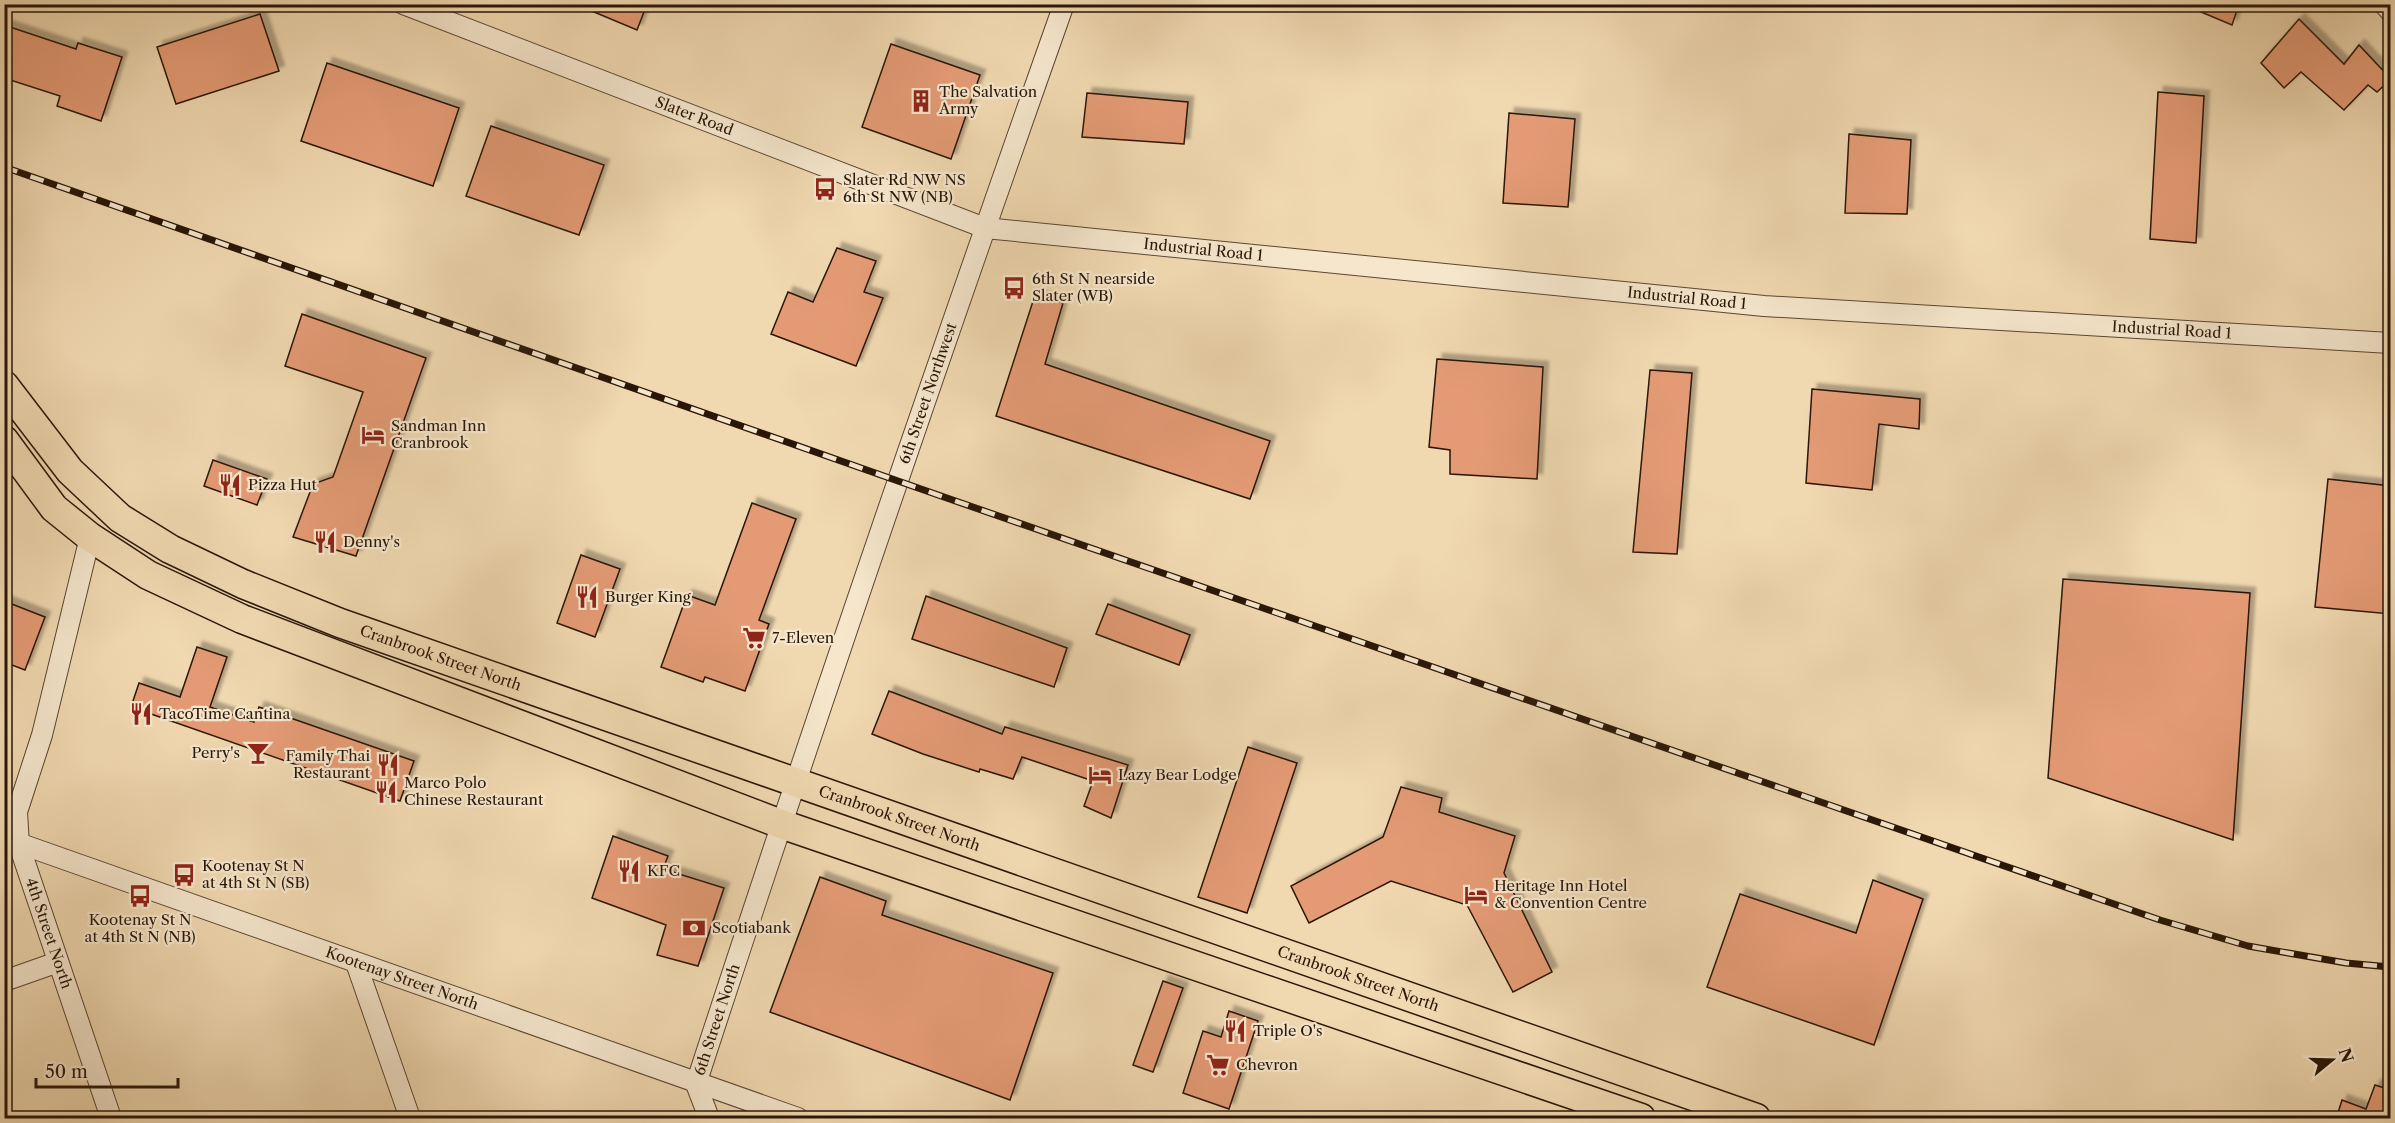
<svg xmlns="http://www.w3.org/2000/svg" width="2395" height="1123" viewBox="0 0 2395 1123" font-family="'Libre Caslon Text',serif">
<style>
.building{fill:#e49b75;stroke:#291607;stroke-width:1.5;filter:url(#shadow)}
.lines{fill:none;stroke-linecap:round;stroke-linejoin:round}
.minor-casing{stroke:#5b4631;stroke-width:22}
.highway-casing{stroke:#291607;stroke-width:31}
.minor{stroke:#f5e6cc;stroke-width:20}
.highway{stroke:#f0d8b0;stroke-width:28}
.rail-casing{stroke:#291607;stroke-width:7}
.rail{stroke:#f5e6cc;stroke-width:4.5;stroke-dasharray:14;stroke-linecap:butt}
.labels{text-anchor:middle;stroke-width:4.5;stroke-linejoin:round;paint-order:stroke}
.poi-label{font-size:15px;fill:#291607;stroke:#f5e6cc;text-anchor:start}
.street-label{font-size:15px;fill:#291607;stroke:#f5e6cc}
</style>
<defs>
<filter id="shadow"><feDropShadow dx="5.5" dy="-5.5" stdDeviation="1.5" flood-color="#0004"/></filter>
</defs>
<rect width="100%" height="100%" fill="#f0d8b0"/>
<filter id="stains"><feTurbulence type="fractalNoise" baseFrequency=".00333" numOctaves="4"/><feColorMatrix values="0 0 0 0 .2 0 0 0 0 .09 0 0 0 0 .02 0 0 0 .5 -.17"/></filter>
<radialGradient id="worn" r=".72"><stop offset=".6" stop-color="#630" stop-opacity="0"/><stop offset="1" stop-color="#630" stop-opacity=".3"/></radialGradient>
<!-- building -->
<g class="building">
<path d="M575,4H647L637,30Z"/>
<path d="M2182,4H2239L2232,25Z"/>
<path d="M260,14L279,71L176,104L157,47Z"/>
<path d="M2299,19L2344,64L2359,45L2391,79L2377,92L2368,85L2344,110L2301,72L2284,88L2261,63Z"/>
<path d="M4,25L76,49L78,43L122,57L101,121L57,106L60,96L4,78Z"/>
<path d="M891,44L980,75L951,159L862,127Z"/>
<path d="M327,63L459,108L433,186L301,141Z"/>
<path d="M2158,92L2204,96L2196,243L2150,239Z"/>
<path d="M1087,93L1188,102L1184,144L1082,137Z"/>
<path d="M1509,113L1575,119L1568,207L1503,203Z"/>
<path d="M491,126L604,165L579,235L466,196Z"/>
<path d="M1849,134L1911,140L1907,214L1845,213Z"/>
<path d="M837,248L876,261L864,292L883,298L856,366L771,334L788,292L813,302Z"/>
<path d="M1035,295L1063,303L1045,364L1270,441L1250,499L996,416Z"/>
<path d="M302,314L426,358L356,556L293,537L313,484L333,477L363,392L285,366Z"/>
<path d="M1437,359L1543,367L1537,479L1450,474V450L1429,447Z"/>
<path d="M1650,370L1692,373L1677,554L1633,552Z"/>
<path d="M1812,389L1920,399L1919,429L1879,424L1872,490L1806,483Z"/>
<path d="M213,460L267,479L257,505L204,486Z"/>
<path d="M2328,479L2391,486V614L2315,607Z"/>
<path d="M752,503L796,519L759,620L769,624L745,691L705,677L703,682L661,667L687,595L715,605Z"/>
<path d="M581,555L620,569L595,637L557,623Z"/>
<path d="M2063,579L2250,593L2233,840L2048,778Z"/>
<path d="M926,596L1067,648L1054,687L912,639Z"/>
<path d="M4,601L45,617L25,670L4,662Z"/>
<path d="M1108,604L1190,635L1179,665L1096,634Z"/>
<path d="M197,647L227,657L210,707L254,722L259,707L414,761L400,801L131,707L139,683L180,697Z"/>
<path d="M889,691L1002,734L1005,727L1128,765L1111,818L1084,806L1093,781L1022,757L1013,779L980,769L979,772L923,754L872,734Z"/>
<path d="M1248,747L1297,763L1247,913L1198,897Z"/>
<path d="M1401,787L1442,798L1439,812L1515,836L1504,873L1552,972L1513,992L1467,905L1391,881L1309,923L1291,886L1383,837Z"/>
<path d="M613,836L668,856L663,869L724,888L698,966L657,955L666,925L592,898Z"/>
<path d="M820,877L886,901L882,915L1053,973L1010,1100L770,1012Z"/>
<path d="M1873,880L1923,899L1874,1045L1707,987L1740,894L1856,933Z"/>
<path d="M1163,981L1183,988L1153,1072L1133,1065Z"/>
<path d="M1229,1011L1258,1021L1229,1109L1183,1093L1203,1031L1221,1037Z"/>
<path d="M2375,1085L2391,1090V1119H2336L2342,1100L2366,1109Z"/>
</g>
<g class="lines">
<!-- minor casing -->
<g class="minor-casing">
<g id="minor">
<path id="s1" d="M403,4L985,228L1764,306L2390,343"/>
<path d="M2384,4L2390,11"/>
<path id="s2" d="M90,537L42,735L17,812L19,845L111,1118"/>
<path id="s3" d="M4,838L798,1118"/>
<path d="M356,963L410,1118"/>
<path d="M4,981L58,962"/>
<path id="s4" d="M709,1118L696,1084C814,722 937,363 1064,4"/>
</g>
</g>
<!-- highway casing -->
<g class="highway-casing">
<g id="highway">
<path id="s5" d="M4,385L70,471L120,518L170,549L243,584L340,623L1756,1118"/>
<path d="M4,440L54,508L90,537L148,575L242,619L781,824L1641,1118"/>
</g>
</g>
<!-- minor -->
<use href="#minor" class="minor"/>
<!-- highway -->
<use href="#highway" class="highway"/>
<!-- rail casing -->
<g class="rail-casing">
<path id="rail" d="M4,167L898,481L2160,920L2248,946L2346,963L2390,967"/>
</g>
<!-- rail -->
<use href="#rail" class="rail"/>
</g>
<!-- icons -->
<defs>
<g id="building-bare" transform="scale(1.8)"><path d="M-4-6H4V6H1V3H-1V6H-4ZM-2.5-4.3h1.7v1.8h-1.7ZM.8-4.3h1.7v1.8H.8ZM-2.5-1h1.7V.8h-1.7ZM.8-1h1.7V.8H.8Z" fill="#8f2418" stroke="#f5e6cc" stroke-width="2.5" paint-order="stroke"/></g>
<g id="bus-bare" transform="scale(1.8)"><path d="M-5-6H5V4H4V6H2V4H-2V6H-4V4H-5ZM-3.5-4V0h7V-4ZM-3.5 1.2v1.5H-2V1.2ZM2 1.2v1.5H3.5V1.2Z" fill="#8f2418" stroke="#f5e6cc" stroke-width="2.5" paint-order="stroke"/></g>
<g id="hotel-bare" transform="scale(1.8)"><path d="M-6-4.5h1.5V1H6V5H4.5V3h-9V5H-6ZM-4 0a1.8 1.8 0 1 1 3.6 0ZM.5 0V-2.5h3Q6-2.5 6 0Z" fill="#8f2418" stroke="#f5e6cc" stroke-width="2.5" paint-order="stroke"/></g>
<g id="restaurant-bare" transform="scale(1.8)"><path d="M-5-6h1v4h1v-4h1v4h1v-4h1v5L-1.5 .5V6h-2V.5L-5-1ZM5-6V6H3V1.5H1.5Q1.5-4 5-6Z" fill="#8f2418" stroke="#f5e6cc" stroke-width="2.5" paint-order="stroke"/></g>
<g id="supermarket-bare" transform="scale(1.8)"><path d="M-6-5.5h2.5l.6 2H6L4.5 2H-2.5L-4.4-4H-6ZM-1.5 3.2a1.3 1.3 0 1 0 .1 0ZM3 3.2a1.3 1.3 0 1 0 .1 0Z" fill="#8f2418" stroke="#f5e6cc" stroke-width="2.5" paint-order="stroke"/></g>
<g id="bar-bare" transform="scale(1.8)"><path d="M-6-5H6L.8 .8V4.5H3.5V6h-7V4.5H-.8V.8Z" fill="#8f2418" stroke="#f5e6cc" stroke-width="2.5" paint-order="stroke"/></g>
<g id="bank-bare" transform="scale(1.8)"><path d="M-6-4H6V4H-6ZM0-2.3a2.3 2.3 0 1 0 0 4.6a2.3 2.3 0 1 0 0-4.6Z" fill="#8f2418" stroke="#f5e6cc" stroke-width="2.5" paint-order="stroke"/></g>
</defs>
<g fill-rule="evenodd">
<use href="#building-bare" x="921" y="101"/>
<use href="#bus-bare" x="825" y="189"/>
<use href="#bus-bare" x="1014" y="288"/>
<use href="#hotel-bare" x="373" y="435"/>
<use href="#restaurant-bare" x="230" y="485"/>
<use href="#restaurant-bare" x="325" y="542"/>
<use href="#restaurant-bare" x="587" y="597"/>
<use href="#supermarket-bare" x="754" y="638"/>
<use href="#restaurant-bare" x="141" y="714"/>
<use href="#bar-bare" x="258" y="753"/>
<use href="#restaurant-bare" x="388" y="765"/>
<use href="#hotel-bare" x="1100" y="775"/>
<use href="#restaurant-bare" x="386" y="792"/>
<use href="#restaurant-bare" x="629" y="871"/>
<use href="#bus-bare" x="184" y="875"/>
<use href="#hotel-bare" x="1476" y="895"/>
<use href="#bus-bare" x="140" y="896"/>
<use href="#bank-bare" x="694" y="928"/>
<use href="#restaurant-bare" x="1235" y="1031"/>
<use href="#supermarket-bare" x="1218" y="1065"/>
</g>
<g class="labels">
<!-- poi labels -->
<g class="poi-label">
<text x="939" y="97">The Salvation<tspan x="939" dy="17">Army</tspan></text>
<text x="843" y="185">Slater Rd NW NS<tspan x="843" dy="17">6th St NW (NB)</tspan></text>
<text x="1032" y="284">6th St N nearside<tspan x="1032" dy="17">Slater (WB)</tspan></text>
<text x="391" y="431">Sandman Inn<tspan x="391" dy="17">Cranbrook</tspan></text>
<text x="248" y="490">Pizza Hut</text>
<text x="343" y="547">Denny's</text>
<text x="605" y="602">Burger King</text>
<text x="772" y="643">7-Eleven</text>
<text x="159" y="719">TacoTime Cantina</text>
<text x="240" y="758" text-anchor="end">Perry's</text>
<text x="370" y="761" text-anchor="end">Family Thai<tspan x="370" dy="17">Restaurant</tspan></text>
<text x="1118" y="780">Lazy Bear Lodge</text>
<text x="404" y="788">Marco Polo<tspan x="404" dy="17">Chinese Restaurant</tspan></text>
<text x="202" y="871">Kootenay St N<tspan x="202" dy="17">at 4th St N (SB)</tspan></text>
<text x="647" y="876">KFC</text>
<text x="1494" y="891">Heritage Inn Hotel<tspan x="1494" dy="17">&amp; Convention Centre</tspan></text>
<text x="140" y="925" text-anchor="middle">Kootenay St N<tspan x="140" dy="17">at 4th St N (NB)</tspan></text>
<text x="712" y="933">Scotiabank</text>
<text x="1253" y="1036">Triple O's</text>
<text x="1236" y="1070">Chevron</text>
</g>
<!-- street labels -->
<g class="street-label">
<text dy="5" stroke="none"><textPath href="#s1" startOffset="312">Slater Road</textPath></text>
<text dy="5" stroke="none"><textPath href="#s1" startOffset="843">Industrial Road 1</textPath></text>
<text dy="5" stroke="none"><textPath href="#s1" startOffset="1329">Industrial Road 1</textPath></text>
<text dy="5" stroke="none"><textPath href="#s1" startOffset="1815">Industrial Road 1</textPath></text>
<text dy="5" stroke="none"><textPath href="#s4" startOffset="765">6th Street Northwest</textPath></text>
<text dy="5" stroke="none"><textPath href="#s5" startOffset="528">Cranbrook Street North</textPath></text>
<text dy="5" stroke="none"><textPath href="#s5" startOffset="1014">Cranbrook Street North</textPath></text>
<text dy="5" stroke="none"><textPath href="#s2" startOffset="411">4th Street North</textPath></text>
<text dy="5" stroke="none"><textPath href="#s3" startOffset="422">Kootenay Street North</textPath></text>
<text dy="5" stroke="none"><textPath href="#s5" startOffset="1500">Cranbrook Street North</textPath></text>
<text dy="5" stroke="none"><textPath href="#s4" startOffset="104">6th Street North</textPath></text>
</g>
</g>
<!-- margin -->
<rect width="2395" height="1123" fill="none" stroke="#f0d8b0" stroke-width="24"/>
<rect x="6" y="6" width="2383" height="1111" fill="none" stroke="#291607" stroke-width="3"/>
<rect x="12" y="12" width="2371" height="1099" fill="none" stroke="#291607" stroke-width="1.5"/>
<!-- north arrow -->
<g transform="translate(2332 1060) rotate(71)" stroke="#f5e6cc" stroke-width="4.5" paint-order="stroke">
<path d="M0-4.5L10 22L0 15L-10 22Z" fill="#291607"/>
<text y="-9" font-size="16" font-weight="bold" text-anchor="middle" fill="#291607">N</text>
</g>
<!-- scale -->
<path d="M36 1078v9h142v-9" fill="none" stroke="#291607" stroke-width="3"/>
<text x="45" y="1078" font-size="18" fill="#291607" stroke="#f5e6cc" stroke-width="4.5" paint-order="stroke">50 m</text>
<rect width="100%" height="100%" filter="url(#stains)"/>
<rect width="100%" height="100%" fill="url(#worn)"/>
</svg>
